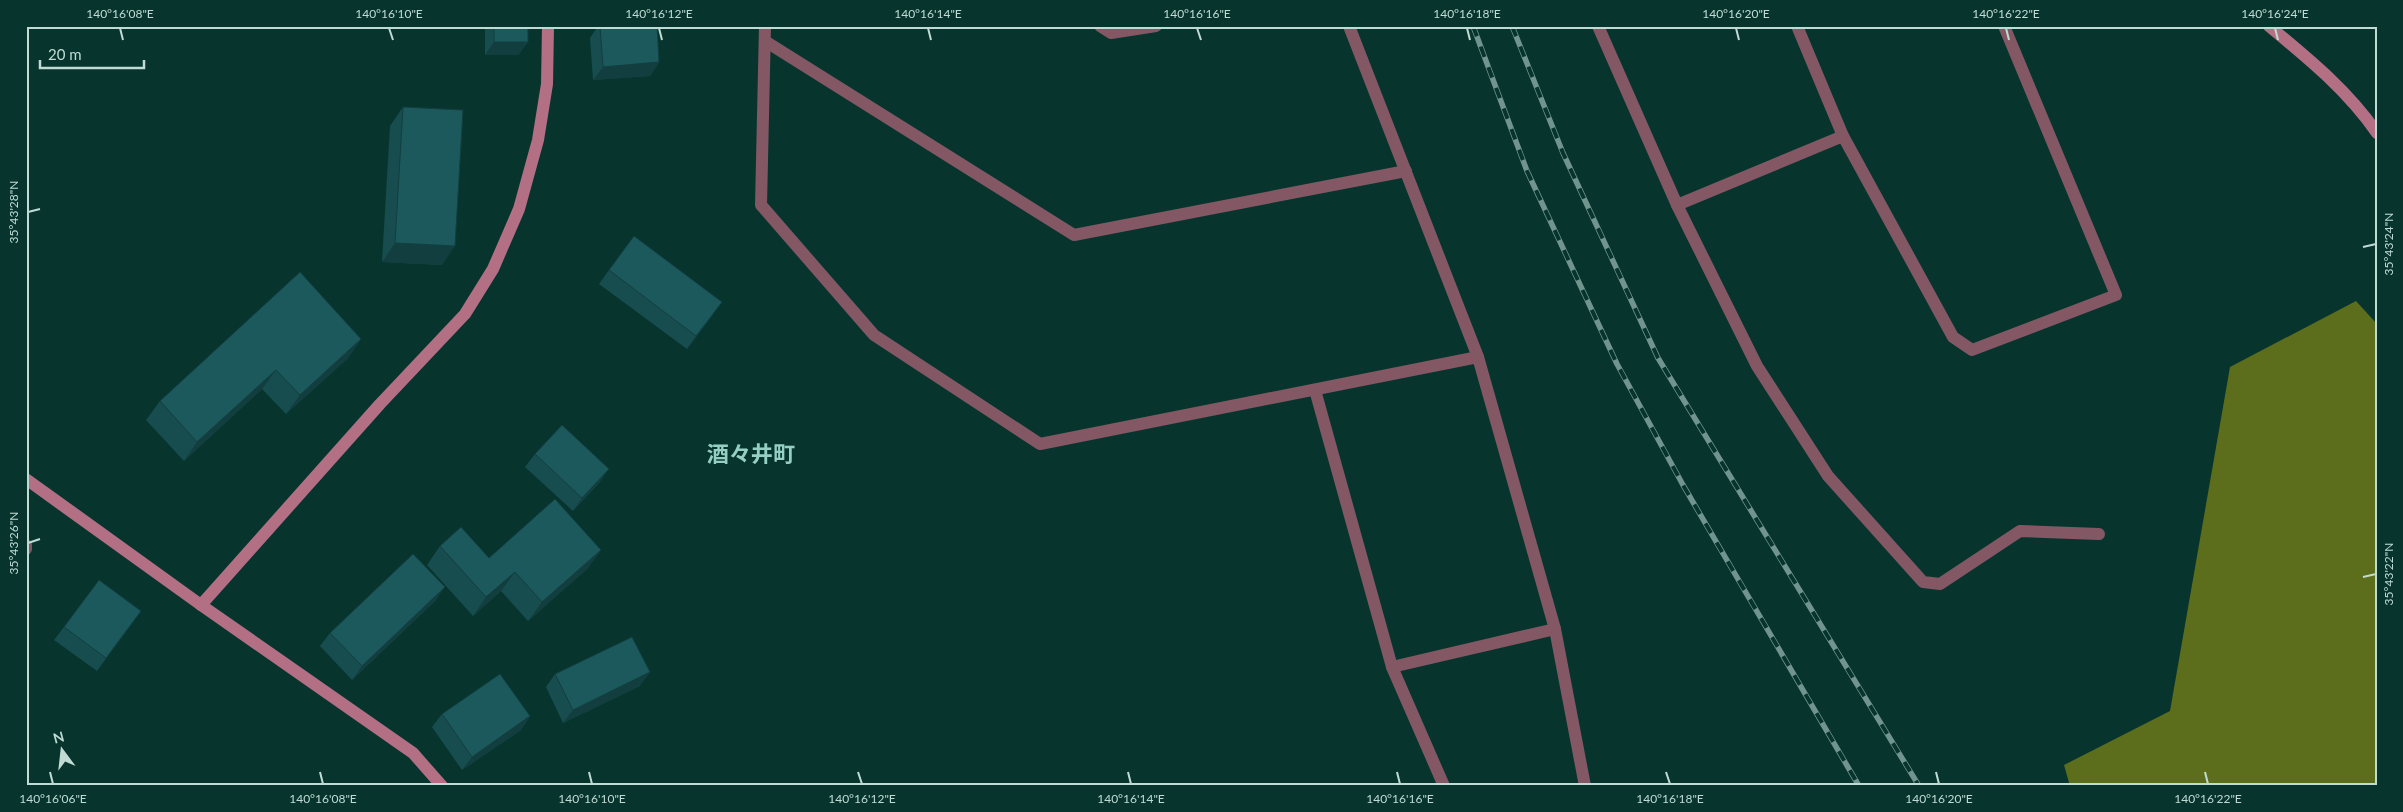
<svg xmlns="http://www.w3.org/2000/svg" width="2403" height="812" viewBox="0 0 2403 812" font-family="Lato,'Noto Sans JP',sans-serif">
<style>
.forest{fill:#5c6d1b}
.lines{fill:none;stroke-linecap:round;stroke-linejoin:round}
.street{stroke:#835864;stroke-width:12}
.secondary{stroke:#b36f83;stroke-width:12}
.rail-casing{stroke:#71958e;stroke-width:5.5}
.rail{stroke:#07352e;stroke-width:4;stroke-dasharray:11;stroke-linecap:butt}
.wall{fill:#174d4f}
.shaded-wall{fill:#133e40}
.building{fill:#1b595c;stroke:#133e40}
.ticks{fill:none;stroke:#bfdbd4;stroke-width:2}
.labels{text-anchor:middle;stroke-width:4;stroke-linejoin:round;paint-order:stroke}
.district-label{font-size:22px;font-weight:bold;fill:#95cfc3;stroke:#07352e}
.neatline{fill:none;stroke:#bfdbd4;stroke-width:2}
.ticks-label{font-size:12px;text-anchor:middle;fill:#bfdbd4}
</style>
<rect width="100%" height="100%" fill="#07352e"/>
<!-- forest -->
<path class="forest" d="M2356,301L2377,324V786H2070L2064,765L2170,711L2230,367Z"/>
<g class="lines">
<!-- street -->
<g class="street">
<path d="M765,26L761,205L874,335L1040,444L1478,357"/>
<path d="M1100,26L1111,33L1156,26"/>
<path d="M1349,26L1478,357L1555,629L1585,786"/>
<path d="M1598,26L1677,205L1757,366L1828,476L1923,582L1940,584L2020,531L2099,534"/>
<path d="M1797,26L1843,136L1953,337L1972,350L2116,295L2004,26"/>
<path d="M765,41L1074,235L1406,171"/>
<path d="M1677,205L1843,136"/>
<path d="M1315,390L1392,667L1444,786"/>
<path d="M26,545V549"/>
<path d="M1392,667L1555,629"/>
</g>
<!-- secondary -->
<g class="secondary">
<path d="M2269,26C2309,59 2347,90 2377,133"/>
<path d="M26,479L201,605L413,753L442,786"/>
<path d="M201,605L380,404L465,314L493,269L519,209L538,140L547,84L548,26"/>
</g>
<!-- rail casing -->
<g class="rail-casing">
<g id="rail">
<path d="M1473,26L1527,171L1617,364L1683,485L1859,786"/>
<path d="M1512,26L1563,153L1658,358L1919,786"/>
</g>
</g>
<!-- rail -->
<use href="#rail" class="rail"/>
</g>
<!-- wall -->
<g class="wall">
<path d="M485,26H528V42L518,55H485Z"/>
<path d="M598,26H657L659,62L650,76L593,80L590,38Z"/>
<path d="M403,107L442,265L382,262L390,126Z"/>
<path d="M609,270L712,316L687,349L599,284Z"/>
<path d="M361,339L348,358L286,414L262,389L184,461L146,420L160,401Z"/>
<path d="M535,454L600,482L573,511L525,467Z"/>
<path d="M440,546L489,558L601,550L587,569L528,621L501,591L473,616L427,565Z"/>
<path d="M436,600L352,680L320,646L330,633Z"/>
<path d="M141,611L97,671L54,640L64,627Z"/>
<path d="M555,674L640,686L563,723L546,687Z"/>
<path d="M442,714L530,716L521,730L462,770L432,727Z"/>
</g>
<!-- shaded-wall -->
<g class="shaded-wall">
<path d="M494,42H528L518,55H485Z"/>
<path d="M659,62L650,76L593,80L603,67Z"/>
<path d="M395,243L455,246L442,265L382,262Z"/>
<path d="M722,302L712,316L687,349L696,336Z"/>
<path d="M361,339L348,358L286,414L300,395Z"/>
<path d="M276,370L262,389L184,461L197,442Z"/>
<path d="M609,469L600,482L573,511L582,498Z"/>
<path d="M601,550L587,569L528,621L542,602Z"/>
<path d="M515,572L501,591L473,616L486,597Z"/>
<path d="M445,587L436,600L352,680L362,666Z"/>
<path d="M141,611L132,624L97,671L106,658Z"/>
<path d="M650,672L640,686L563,723L573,710Z"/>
<path d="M530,716L521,730L462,770L472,757Z"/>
</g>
<!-- building -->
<g class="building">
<rect x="494" y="26" width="34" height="16"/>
<path d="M600,26H657L659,62L603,67Z"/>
<path d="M403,107L463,110L455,246L395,243Z"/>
<path d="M634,236L722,302L696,336L609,270Z"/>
<path d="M300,272L361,339L300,395L276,370L197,442L160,401Z"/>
<path d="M562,425L609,469L582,498L535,454Z"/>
<path d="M555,499L601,550L542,602L515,572L486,597L440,546L461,527L489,558Z"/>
<path d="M413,554L445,587L362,666L330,633Z"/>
<path d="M99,580L141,611L106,658L64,627Z"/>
<path d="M632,637L650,672L573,710L555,674Z"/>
<path d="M500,674L530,716L472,757L442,714Z"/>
</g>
<!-- ticks -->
<path class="ticks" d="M120,28L123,40M389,28L393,40M659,28L662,40M928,28L931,40M1197,28L1201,40M1467,28L1470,40M1736,28L1739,40M2006,28L2009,40M2275,28L2278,40M28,212L40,209M2363,247L2376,244M28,543L40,539M2363,577L2376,574M50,772L53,784M320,772L323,784M589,772L592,784M858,772L862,784M1128,772L1131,784M1397,772L1400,784M1666,772L1670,784M1936,772L1939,784M2205,772L2208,784"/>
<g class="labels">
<!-- district labels -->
<g class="district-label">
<text x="751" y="462">酒々井町</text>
</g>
</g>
<!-- border -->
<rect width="2403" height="812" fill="none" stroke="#07352e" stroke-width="55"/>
<!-- north arrow -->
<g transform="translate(62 750) rotate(345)" stroke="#07352e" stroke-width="4" paint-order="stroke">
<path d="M0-4L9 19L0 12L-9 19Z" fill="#bfdbd4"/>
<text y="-8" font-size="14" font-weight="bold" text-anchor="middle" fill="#bfdbd4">N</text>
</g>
<!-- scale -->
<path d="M40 60v8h104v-8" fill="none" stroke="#bfdbd4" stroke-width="2.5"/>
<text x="48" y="60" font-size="15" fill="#bfdbd4" stroke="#07352e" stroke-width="4" paint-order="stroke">20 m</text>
<rect x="28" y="28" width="2348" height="756" class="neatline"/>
<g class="ticks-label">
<text x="120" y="18">140°16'08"E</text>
<text x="389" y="18">140°16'10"E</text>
<text x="659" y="18">140°16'12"E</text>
<text x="928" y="18">140°16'14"E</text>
<text x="1197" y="18">140°16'16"E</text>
<text x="1467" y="18">140°16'18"E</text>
<text x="1736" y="18">140°16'20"E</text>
<text x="2006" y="18">140°16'22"E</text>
<text x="2275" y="18">140°16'24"E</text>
<text transform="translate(14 212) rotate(-90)" y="4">35°43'28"N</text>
<text transform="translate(2389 244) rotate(-90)" y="4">35°43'24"N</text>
<text transform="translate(14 543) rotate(-90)" y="4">35°43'26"N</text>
<text transform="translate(2389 574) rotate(-90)" y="4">35°43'22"N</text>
<text x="53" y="803">140°16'06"E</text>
<text x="323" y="803">140°16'08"E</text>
<text x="592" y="803">140°16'10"E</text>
<text x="862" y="803">140°16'12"E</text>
<text x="1131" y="803">140°16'14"E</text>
<text x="1400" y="803">140°16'16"E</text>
<text x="1670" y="803">140°16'18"E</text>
<text x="1939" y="803">140°16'20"E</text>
<text x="2208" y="803">140°16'22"E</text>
</g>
</svg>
